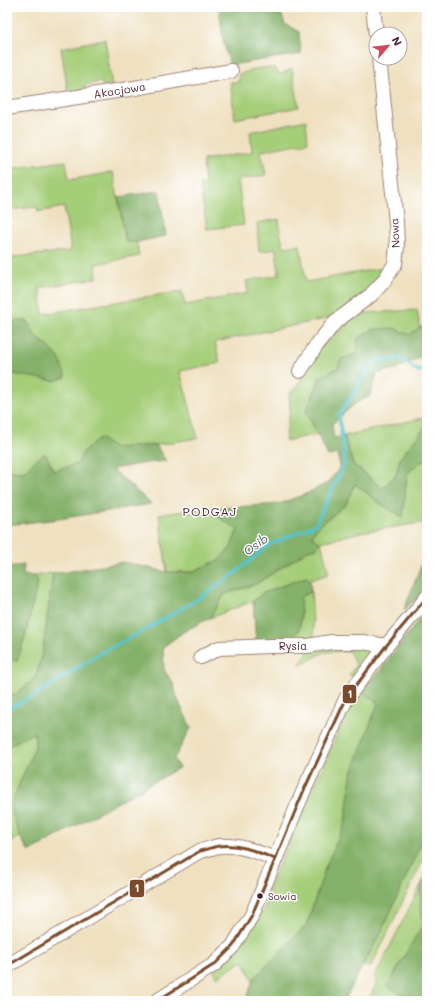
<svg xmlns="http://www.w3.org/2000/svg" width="434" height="1008" viewBox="0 0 434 1008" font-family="Mali,sans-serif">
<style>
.green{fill:#a5ce79;stroke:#787652}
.forest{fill:#84b169;stroke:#67684a}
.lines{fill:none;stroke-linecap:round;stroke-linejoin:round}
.stream{stroke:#55c3cb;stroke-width:3.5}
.minor-casing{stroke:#9c8076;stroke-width:16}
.minor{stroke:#fff;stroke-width:14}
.bus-1-casing{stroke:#fff;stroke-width:6}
.bus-1{stroke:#7a4b2a;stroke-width:3}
.bus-dot{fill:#4a1f2b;stroke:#fff;stroke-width:1.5}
.labels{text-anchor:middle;stroke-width:3;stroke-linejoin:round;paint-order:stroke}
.bus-label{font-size:10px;fill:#4a1f2b;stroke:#fff;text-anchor:start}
.street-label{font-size:11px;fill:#4a1f2b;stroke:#fff}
.neighbourhood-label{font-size:12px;letter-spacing:1px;fill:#4a1f2b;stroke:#fff}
.water-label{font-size:12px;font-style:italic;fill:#4e5863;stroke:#fff}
.line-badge{stroke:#fff;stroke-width:1.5}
.badge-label{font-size:11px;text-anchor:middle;font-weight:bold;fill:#fff}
</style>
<rect width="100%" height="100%" fill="#fff"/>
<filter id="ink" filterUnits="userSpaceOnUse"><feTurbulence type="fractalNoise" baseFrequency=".025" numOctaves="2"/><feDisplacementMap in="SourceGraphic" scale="8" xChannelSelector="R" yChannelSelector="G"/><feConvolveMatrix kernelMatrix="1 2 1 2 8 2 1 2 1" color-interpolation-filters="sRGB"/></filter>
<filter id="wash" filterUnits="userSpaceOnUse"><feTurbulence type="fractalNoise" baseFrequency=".012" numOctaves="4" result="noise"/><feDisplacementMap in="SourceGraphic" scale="16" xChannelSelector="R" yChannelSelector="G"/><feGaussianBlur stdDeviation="0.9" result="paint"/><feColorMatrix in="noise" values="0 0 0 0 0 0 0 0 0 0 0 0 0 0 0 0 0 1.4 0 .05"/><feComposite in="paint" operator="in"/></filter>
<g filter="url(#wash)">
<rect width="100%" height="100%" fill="#efe1c0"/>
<!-- green -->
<g class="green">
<path d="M105,39L112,86H103L101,82L85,85L86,89L68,93L61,48Z"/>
<path d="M259,68H275L280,75L292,68L299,107L235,119L230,82H239V74Z"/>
<path d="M306,120L308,142L261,151L266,175L238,180L244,225L207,229L200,185L205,184L203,160L252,152L250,132Z"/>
<path d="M66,161L69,180L113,172L126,242H137L139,256L96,264L97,278L40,288L43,314L182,291L185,305L248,293L246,281L279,275L276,249L259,252L257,223L279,219L280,232L284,247L300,245L306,282L387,267L381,278L342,311L325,319L215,342L220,363L180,371L198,438L156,445L84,451L78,464L53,471L32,463L24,472L7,471V350L12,360L59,358L48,346L35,336L28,321H7V258L71,251L64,207L38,212L37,207L7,210V169Z"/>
<path d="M417,310L420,327L410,335L394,328L357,354L341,359L338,368L320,377L313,396L306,411L318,434L285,441L290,410L289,395L299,383L314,355L332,331L338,332L346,325L345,321L355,312L363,313Z"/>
<path d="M427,417V425L400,458L396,475L382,488L353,464L344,436Z"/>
<path d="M427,461V522L361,532L321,542L329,574L310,580L306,577L263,593L253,601L210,618L213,612L225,594L256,584L308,550L317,548L312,536L316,529L346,504L355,484L384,506L403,516L407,474L420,462Z"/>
<path d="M205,509L238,529L231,547L219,560L191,572H167L159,514Z"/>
<path d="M53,573L43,650L36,677L16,694H7V658L17,661L26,633L38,580L34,576Z"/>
<path d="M311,592L314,638L308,641L274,640L299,631L301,616L300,596Z"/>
<path d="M345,645L372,650L370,656L353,678L349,675L356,665L349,651L324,652L299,666L309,649Z"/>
<path d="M358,689L378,703L351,776L345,824L326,866L307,924L253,980L243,961L217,977L214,971L258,912L262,913L271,893L267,891L319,774Z"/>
<path d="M34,731L35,747L10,806L20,837L7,844V747Z"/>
<path d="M427,830V852L371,967L363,966L384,926Z"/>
<path d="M427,873V877L423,882L420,893L423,924L404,957L388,986L411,1001H368L378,980L374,978Z"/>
</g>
<!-- forest -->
<g class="forest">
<path d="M219,7H251L252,13L279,8L285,24L299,32L301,54L230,65L223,41Z"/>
<path d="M159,191L166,236L137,242H126L118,197Z"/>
<path d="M7,321H28L35,336L48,346L59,358L66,377L55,381L12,374V360L7,350Z"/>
<path d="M427,326V352L413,361L396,369L377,373L370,396L356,403L332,424L334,438L344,436L353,464L382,488L396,475L400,458L427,425V461L420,462L407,474L403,517L384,506L355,484L346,504L316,529L312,536L320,542L317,548L308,550L256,584L225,594L213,612L210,618L183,632L163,647L164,670L174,685L177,698L191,728L174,759L179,768L29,852L20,837L10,806L35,747L34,732L7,747V694H16L36,677L43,650L53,573L66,572L123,562L167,572H191L219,560L231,547L238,529L205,509L279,504L308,493L329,482L340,467L338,454L328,456L306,411L313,396L320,377L338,368L341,359L357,354L358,338L374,329L394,328L410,335L420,327Z"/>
<path d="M100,438L114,448L156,445L166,461L146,463L112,469L151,504L59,519L7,525V471L24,472L32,463L45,453L54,471L77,464L84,451Z"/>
<path d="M425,555H427V582L417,598L404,610Z"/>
<path d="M24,565L23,575L34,576L38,580L26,633L17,661L7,658V567Z"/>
<path d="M306,577L310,580L311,592L300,597L301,617L299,631L290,637L256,643L253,601L263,593Z"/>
<path d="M427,609V830L384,926L344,1001H246L253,980L307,924L326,866L345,824L351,776L378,703L358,689L374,678Z"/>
<path d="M427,877V1001H411L388,986L404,957L423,924L420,893L423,882Z"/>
</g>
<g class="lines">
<!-- stream -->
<path class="stream" d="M7,709L32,697L104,651L143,631L190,604L230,577L269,545L315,525L345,463L339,415L374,362L400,358L418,371L427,369"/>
</g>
</g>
<g filter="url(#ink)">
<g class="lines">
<!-- minor casing -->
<g class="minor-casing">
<g id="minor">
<path d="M373,7L376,34"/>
<path id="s1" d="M7,108L129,89L231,71"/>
<path d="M300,371L316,346L335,322L371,295L384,281L395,264L397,246L396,222L379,58"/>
<path id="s2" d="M201,657L219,648L272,646H307L331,642H363L386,646"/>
<path d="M7,966L200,851C206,850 213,847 219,846C238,844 258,852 275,859"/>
<path d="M157,1001L215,964L233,946L252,915L304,790L346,699L386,646L417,610L427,597"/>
</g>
</g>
<!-- minor -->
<use href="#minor" class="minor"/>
<!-- bus-1 casing -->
<g class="bus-1-casing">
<g id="bus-1">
<path d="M7,966L200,851C206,850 212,847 219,846C238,843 258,852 275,859"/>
<path d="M157,1001L215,964L233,946L252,915L304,790L346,699L386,646L427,597"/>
</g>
</g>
<!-- bus-1 -->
<use href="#bus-1" class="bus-1"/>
</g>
</g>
<!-- markers -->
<circle class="bus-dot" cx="260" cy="896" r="3.5"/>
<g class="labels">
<!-- bus labels -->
<g class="bus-label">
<text x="268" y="900">Sowia</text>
</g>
<!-- street labels -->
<g class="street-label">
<text dy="4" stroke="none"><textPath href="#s1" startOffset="114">Akacjowa</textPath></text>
<text transform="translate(395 233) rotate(-93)" y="4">Nowa</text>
<text dy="4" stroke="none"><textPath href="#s2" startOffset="94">Rysia</textPath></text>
</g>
<!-- neighbourhood labels -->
<g class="neighbourhood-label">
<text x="210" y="516">PODGAJ</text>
</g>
<!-- water labels -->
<g class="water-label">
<text transform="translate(256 545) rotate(-36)" y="4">Osib</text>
</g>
</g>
<g class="line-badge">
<rect x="342" y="684" width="15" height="20" rx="4" fill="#7a4b2a"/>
<rect x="129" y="879" width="16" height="19" rx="4" fill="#7a4b2a"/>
</g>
<g class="badge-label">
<text x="350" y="698">1</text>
<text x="137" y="892">1</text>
</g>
<!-- margin -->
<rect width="434" height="1008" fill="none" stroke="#fff" stroke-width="24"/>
<!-- north arrow -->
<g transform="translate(388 46) rotate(62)"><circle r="19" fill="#ffffff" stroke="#b7a5aa"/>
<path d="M0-3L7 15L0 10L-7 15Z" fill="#d1495b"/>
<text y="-6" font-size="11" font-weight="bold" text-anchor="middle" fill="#4a1f2b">N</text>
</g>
</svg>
